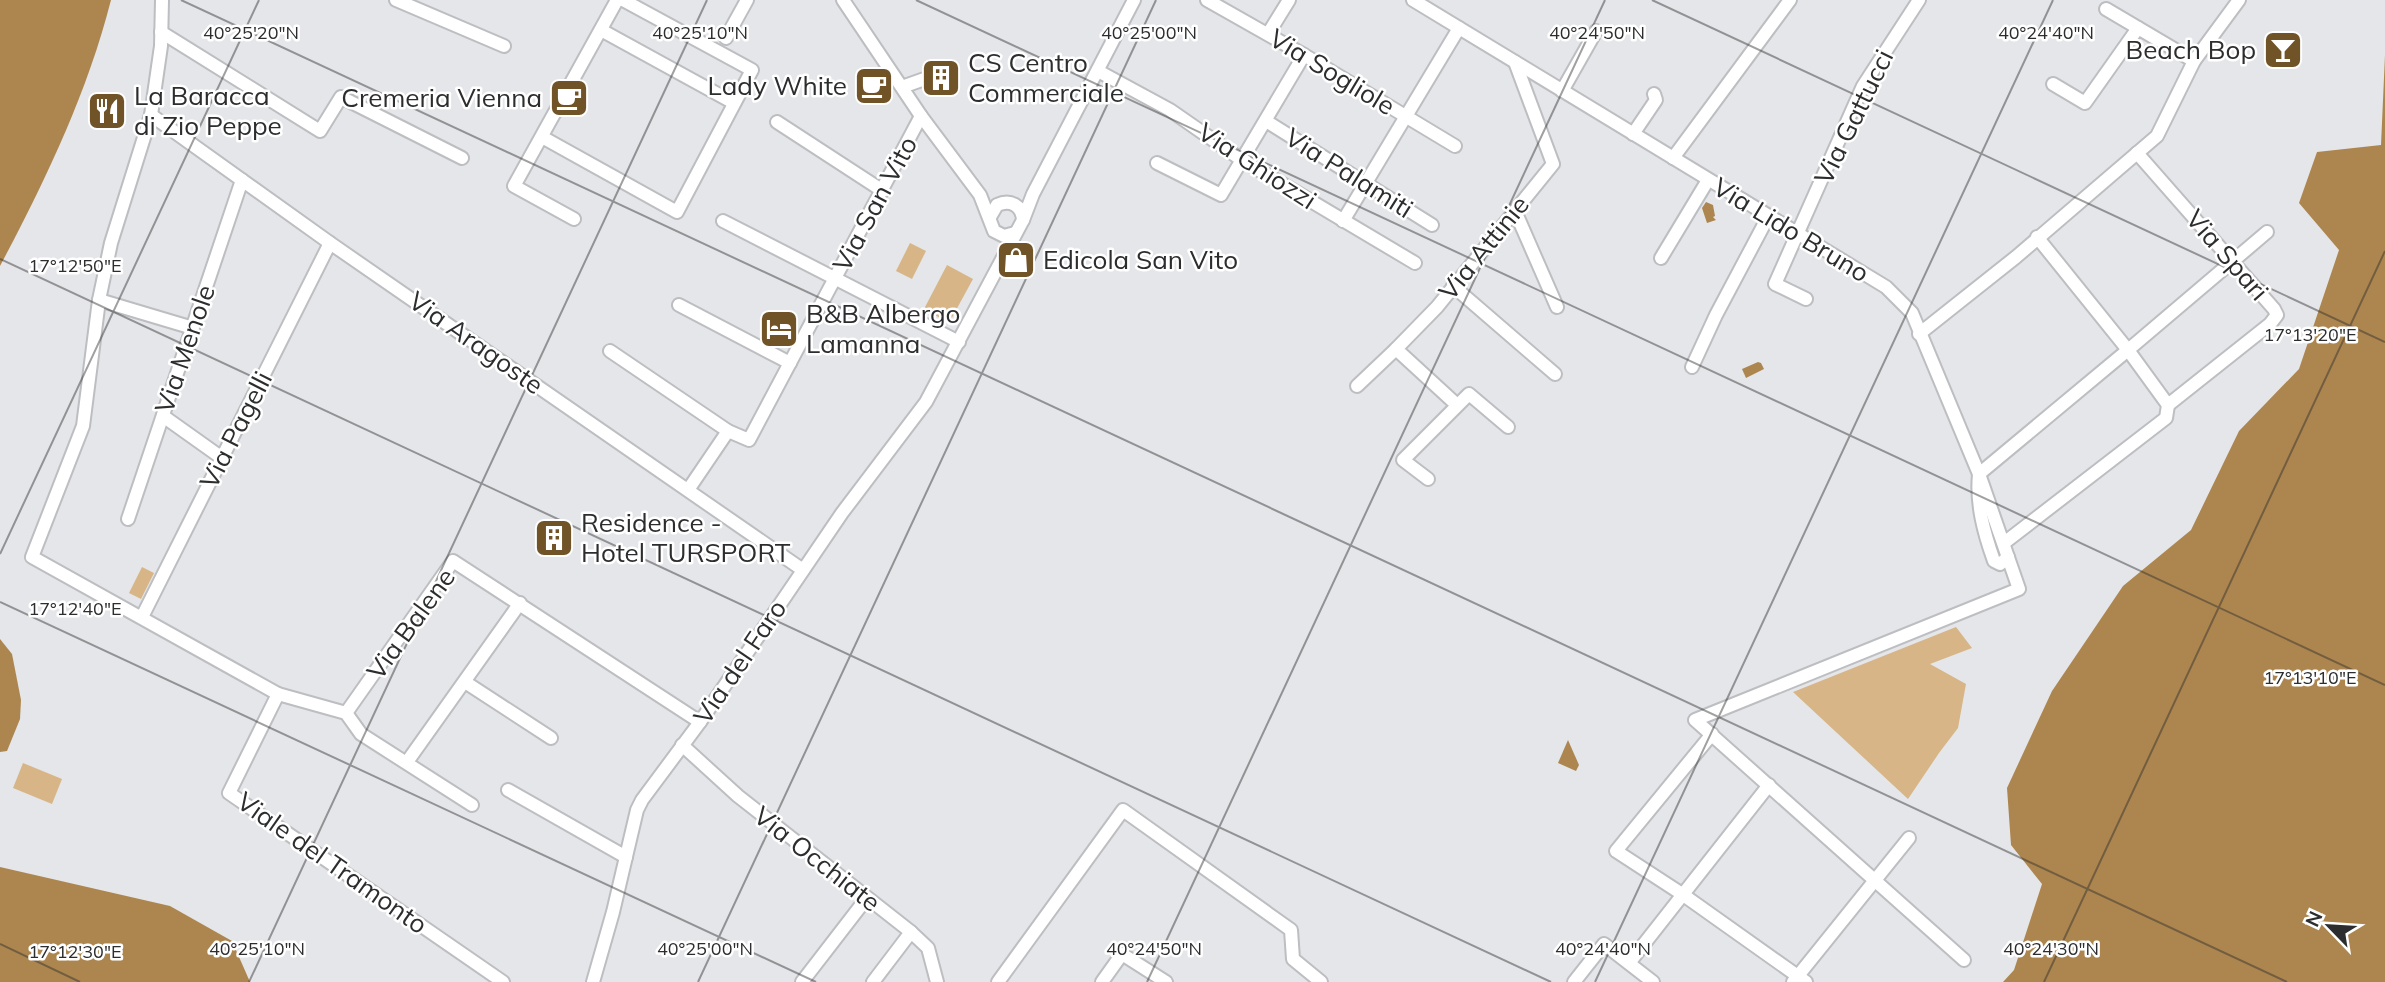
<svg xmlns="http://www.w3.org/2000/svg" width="2385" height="982" viewBox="0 0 2385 982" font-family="Mulish,sans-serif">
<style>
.green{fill:#d7b587}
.water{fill:#ad864f}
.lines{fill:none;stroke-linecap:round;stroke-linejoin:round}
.minor-casing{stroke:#bdbec1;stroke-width:16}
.minor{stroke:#fff;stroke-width:12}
.ticks{fill:none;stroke:#2c2d2e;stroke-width:2;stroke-opacity:0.45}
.labels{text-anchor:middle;stroke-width:5;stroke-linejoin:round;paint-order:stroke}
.poi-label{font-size:26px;fill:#2c2d2e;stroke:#fff;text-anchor:start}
.street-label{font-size:26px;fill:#2c2d2e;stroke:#fff}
.ticks-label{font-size:18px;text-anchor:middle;fill:#2c2d2e;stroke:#fff;stroke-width:5;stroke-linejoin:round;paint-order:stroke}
</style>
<rect width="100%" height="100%" fill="#e5e6e9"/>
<!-- green -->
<g class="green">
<path d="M910,243L926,251L912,279L896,271Z"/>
<path d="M947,265L973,279L949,323L924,309Z"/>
<path d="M142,567L154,573L141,599L129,593Z"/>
<path d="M1956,627L1972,648L1930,664L1966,684L1958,728L1939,753L1908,799L1793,692Z"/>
<path d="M23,763L62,779L52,804L13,788Z"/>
</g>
<!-- water -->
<g class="water">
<path d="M0,0H111C87,94 45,181 0,266Z"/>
<path d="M2385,55V982H2003L2014,970L2042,884L2011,845L2007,788L2052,691L2123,586L2191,530L2239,431L2299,369L2339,250L2299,203L2317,152L2381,145Z"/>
<path d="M1706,202L1713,205L1715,216L1713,217L1716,220L1707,223L1702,208Z"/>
<path d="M1758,362L1761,363L1764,369L1746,378L1742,369Z"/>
<path d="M0,639L12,654L21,700L20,719L7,751L0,752Z"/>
<path d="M1568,740L1579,765L1576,771L1558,763Z"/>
<path d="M0,867L170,906L232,941L250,982H0Z"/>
</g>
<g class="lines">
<!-- minor casing -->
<g class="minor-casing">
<g id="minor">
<path d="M162,0L161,46L151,115L111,243L99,300L83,426L32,557L278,694L229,793L503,982"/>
<path d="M396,0L504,46"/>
<path d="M843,0L921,116L980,195L994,231L1004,236L1015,233"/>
<path d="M1207,0L1304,55L1455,146"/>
<path d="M1413,0L1886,287L1912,313L1979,474L2019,589L1695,720L1964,960"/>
<path d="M2106,9L2194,61"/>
<path d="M601,30L734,103"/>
<path d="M161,32L320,131L341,97L462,158"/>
<path d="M1268,34L1289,0"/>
<path d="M726,38L747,0"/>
<path d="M1098,71L1170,110L1242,160L1415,263"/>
<path d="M2053,84L2085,103L2138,28"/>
<path d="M902,87L930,77"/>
<path d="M1562,91L1596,31"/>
<path d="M151,115L330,243L803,570"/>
<path d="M1266,121L1432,225"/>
<path d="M777,122L883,191"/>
<path d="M1633,134L1656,100L1654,94"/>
<path d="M542,137L677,212L752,70L623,0"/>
<path d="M2137,153L2274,309L2277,315L2270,324L2168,405"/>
<path d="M1673,158L1790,0"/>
<path d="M1157,163L1221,195L1304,55"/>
<path d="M1515,211L1557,307"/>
<path d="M574,219L514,186L617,0"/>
<path d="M1023,220L1033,194L1134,0"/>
<path d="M723,221L959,342"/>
<path d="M1343,221L1459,28"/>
<path d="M2037,237L2128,350L2267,232"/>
<path d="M1661,258L1708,180"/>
<path d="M1453,286L1555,374"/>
<path d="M1806,299L1775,284L1863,86L1919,0"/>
<path d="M99,300L193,328"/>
<path d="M679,305L790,363"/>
<path d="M1919,334L2016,257L2157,136L2194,61L2239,0"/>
<path d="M610,351L728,431L749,440L921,116"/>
<path d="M1692,367L1716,315L1768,217"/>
<path d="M1357,386L1396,349"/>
<path d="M1457,405L1396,349L1437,307L1553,164L1515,62"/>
<path d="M163,416L222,458"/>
<path d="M1428,479L1403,460L1469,394L1508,427"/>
<path d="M688,490L728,431"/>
<path d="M128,519L242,180"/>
<path d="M2004,543L2166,418L2168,405L2128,350L1979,474C1976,504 1984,533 1994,561L2000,564L2008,557"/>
<path d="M142,617L330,243"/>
<path d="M465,682L551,738"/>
<path d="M278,694L346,713L361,734L472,805"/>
<path d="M346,713L453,561L700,722"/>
<path d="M1712,734L1616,851L1682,894L1806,982"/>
<path d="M682,745L738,796L911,932L928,948L937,982"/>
<path d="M407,762L520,603"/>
<path d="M508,790L626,857"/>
<path d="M1629,963L1769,785"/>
<path d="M593,982L613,912L637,810L642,800L700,722L842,513L926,402L1023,220C1022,205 1010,199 997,205L990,217"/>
<path d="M802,982L866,899"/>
<path d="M873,982L911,932"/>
<path d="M998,982L1123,810L1291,930L1293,959L1321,982"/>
<path d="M1102,982L1122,954L1166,982"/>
<path d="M1574,982L1604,944L1653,982"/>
<path d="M1793,982L1909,838"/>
</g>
</g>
<!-- minor -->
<use href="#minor" class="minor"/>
</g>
<!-- ticks -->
<path class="ticks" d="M181,0L2287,982M916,0L2385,685M1652,0L2385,342M0,259L1551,982M0,554L259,0M0,602L816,982M0,944L80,982M249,982L707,0M698,982L1156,0M1147,982L1605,0M1595,982L2053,0M2044,982L2385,251"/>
<!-- icons -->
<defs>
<g id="bar-square" transform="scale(2.0125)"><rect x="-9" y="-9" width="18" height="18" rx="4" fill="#715328" stroke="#fff"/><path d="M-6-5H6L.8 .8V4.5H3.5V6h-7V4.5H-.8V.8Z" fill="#fff"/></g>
<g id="building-square" transform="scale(2.0125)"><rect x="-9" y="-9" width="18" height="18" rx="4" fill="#715328" stroke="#fff"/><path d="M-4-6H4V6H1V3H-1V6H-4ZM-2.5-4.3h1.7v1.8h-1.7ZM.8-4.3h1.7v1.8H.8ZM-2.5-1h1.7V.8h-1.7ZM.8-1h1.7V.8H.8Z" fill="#fff"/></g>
<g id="cafe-square" transform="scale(2.0125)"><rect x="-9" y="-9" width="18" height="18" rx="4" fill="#715328" stroke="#fff"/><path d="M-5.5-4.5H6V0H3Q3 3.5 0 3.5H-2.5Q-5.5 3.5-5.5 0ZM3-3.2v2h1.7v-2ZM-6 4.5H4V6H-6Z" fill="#fff"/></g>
<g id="restaurant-square" transform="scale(2.0125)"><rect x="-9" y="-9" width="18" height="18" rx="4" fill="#715328" stroke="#fff"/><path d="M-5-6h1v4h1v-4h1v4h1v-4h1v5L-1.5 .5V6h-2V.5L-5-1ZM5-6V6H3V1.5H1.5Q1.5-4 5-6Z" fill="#fff"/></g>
<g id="shop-square" transform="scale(2.0125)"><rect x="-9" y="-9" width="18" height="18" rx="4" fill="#715328" stroke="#fff"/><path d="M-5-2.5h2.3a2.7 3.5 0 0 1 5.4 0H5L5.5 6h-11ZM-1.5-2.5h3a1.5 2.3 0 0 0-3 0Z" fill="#fff"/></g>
<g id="hotel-square" transform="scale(2.0125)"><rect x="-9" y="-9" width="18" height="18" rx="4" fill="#715328" stroke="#fff"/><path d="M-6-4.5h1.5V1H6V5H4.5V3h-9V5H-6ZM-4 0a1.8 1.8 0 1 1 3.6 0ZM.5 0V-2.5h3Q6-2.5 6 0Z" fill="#fff"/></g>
</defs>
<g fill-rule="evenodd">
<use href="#bar-square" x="2283" y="50"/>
<use href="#building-square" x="941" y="78"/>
<use href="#cafe-square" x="874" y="86"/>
<use href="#cafe-square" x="569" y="98"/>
<use href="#restaurant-square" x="107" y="111"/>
<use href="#shop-square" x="1016" y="260"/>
<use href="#hotel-square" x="779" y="329"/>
<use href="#building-square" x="554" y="538"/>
</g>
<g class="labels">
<!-- poi labels -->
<g class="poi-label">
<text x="2256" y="59" text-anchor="end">Beach Bop</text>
<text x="968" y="72">CS Centro<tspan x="968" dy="30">Commerciale</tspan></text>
<text x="847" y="95" text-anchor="end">Lady White</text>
<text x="134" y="105">La Baracca<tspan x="134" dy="30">di Zio Peppe</tspan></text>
<text x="542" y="107" text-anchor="end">Cremeria Vienna</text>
<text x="1043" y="269">Edicola San Vito</text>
<text x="806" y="323">B&amp;B Albergo<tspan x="806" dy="30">Lamanna</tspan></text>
<text x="581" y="532">Residence -<tspan x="581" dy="30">Hotel TURSPORT</tspan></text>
</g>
<!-- street labels -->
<g class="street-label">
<text transform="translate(1332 72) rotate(31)" y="9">Via Sogliole</text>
<text transform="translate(1854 117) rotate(-64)" y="9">Via Gattucci</text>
<text transform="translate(1257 166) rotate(33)" y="9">Via Ghiozzi</text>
<text transform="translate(1349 173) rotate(32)" y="9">Via Palamiti</text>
<text transform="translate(875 204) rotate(-62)" y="9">Via San Vito</text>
<text transform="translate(1791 230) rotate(31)" y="9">Via Lido Bruno</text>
<text transform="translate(1484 248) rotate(-51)" y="9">Via Attinie</text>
<text transform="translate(2227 255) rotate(49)" y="9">Via Spari</text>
<text transform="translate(476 343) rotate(35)" y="9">Via Aragoste</text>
<text transform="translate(185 349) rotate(-71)" y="9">Via Menole</text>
<text transform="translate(236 430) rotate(-63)" y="9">Via Pagelli</text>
<text transform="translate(411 624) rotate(-54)" y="9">Via Balene</text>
<text transform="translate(740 662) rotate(-56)" y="9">Via del Faro</text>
<text transform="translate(817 859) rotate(38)" y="9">Via Occhiate</text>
<text transform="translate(332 863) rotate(35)" y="9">Viale del Tramonto</text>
</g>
</g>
<g class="ticks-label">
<text x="251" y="39">40°25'20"N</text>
<text x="700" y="39">40°25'10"N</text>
<text x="1149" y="39">40°25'00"N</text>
<text x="1597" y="39">40°24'50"N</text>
<text x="2046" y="39">40°24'40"N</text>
<text x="75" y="272">17°12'50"E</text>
<text x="2310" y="341">17°13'20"E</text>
<text x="75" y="615">17°12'40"E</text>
<text x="2310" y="684">17°13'10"E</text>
<text x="257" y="955">40°25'10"N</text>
<text x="705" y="955">40°25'00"N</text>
<text x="1154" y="955">40°24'50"N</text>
<text x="1603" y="955">40°24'40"N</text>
<text x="2051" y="955">40°24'30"N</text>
<text x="75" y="958">17°12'30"E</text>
</g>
<!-- north arrow -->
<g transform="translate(2329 926) rotate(295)" stroke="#ffffff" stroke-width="5" paint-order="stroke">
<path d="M0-5L12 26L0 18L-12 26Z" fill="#2c2d2e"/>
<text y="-10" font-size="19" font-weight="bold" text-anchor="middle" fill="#2c2d2e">N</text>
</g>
</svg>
